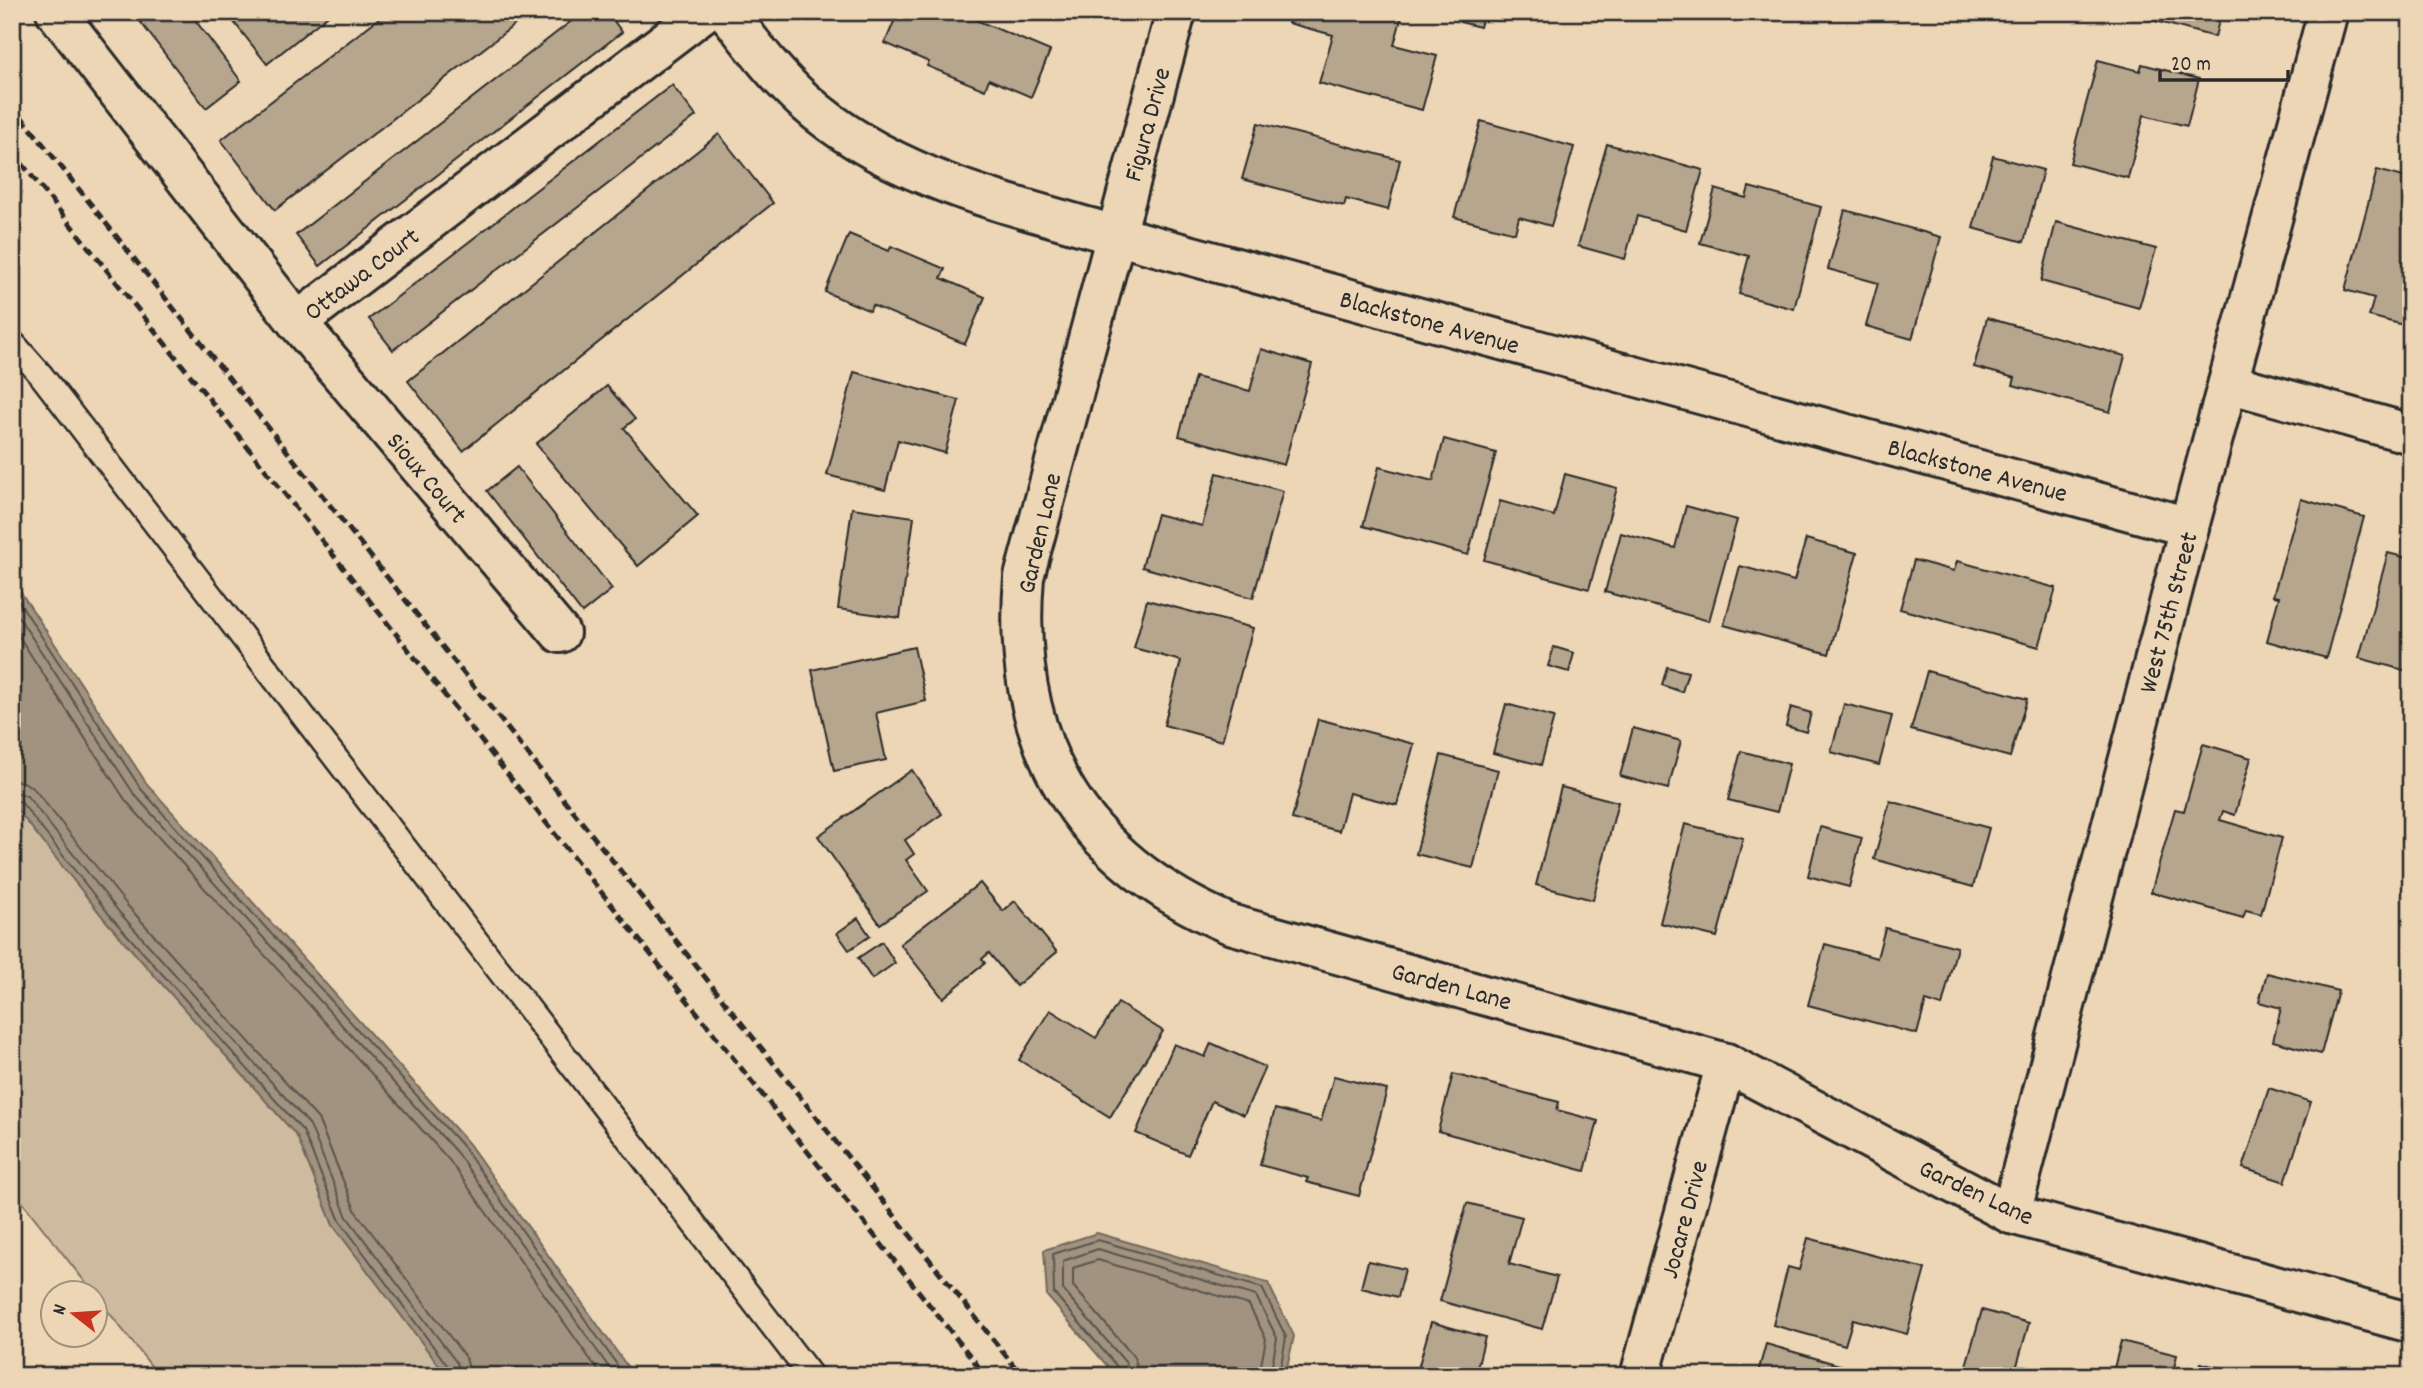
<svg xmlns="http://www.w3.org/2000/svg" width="2423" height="1388" viewBox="0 0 2423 1388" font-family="Dekko,sans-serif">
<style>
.green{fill:#ceba9f;stroke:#7c7265;stroke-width:2}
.water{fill:#a1937f;stroke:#72695d;stroke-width:2}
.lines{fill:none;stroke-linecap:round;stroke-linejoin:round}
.shore{stroke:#5a554d;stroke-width:2}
.building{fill:#b7a68e;stroke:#2b2b2b;stroke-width:2}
.service-casing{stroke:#2b2b2b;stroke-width:28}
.minor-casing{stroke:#2b2b2b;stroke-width:44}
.service{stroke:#edd6b5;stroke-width:23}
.minor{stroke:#edd6b5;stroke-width:38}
.rail{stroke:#2b2b2b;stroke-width:5;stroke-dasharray:10 5;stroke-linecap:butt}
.labels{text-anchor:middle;stroke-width:5;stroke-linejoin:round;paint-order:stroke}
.street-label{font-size:26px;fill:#2b2b2b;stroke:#edd6b5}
</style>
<rect width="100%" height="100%" fill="#edd6b5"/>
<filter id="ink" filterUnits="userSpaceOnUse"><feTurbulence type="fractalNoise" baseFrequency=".0143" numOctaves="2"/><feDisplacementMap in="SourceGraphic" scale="14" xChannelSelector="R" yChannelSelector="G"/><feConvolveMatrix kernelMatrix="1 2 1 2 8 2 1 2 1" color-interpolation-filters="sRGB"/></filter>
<g filter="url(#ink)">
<!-- green -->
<path class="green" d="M12,803L107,922L297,1136L333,1225L447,1376H159L12,1189Z"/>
<!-- water -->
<g class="water">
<path d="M12,579L147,784L469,1144L634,1376H447L333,1225L297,1136L107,922L12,803Z"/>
<path d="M1097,1233L1268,1283L1294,1336L1285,1376H1116L1047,1296L1044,1250Z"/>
</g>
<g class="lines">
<!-- shore -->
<g class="shore">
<path d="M12,591L141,789L464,1148L625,1376"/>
<path d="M12,607L134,794L457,1153L615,1376"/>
<path d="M12,626L126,801L449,1160L602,1376"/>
<path d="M12,780L24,782L35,790L127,905L318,1119L356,1212L466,1358L471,1376"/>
<path d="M12,791L27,796L119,912L310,1125L347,1217L457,1363L461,1376"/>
<path d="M12,799L21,802L112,918L303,1131L340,1221L450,1369L452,1376"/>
<path d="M1121,1376L1119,1369L1054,1293L1053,1254L1098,1240L1262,1288L1286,1337L1279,1376"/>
<path d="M1129,1376L1126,1363L1063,1290V1261L1098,1249L1256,1296L1277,1338L1270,1376"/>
<path d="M1140,1376L1134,1357L1073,1286V1268L1098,1260L1249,1305L1266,1339L1259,1376"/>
</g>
</g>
<!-- building -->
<g class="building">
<path d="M133,12H189L241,81L206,108Z"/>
<path d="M226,12H332L267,64Z"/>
<path d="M387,12H531L275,210L221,140Z"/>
<path d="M583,12H607L622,32L320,266L296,235Z"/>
<path d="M898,12H957L1050,51L1031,97L989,79L985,90L927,66L929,62L885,43Z"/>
<path d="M1291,12H1403L1394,45L1437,56L1422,110L1319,83L1333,35L1288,23Z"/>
<path d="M1463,12H1484L1480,27L1460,22Z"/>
<path d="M2122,12H2221L2215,37Z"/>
<path d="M2098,60L2140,71L2142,64L2199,79L2187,126L2144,115L2128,178L2070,163Z"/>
<path d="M672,85L696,116L393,350L369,319Z"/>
<path d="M1481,121L1574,147L1551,226L1519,217L1515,233L1454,217Z"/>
<path d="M1258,123L1400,160L1388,210L1346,199L1344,206L1242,179Z"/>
<path d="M719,134L773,203L463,451L408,381Z"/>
<path d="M1607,144L1703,170L1686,230L1637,216L1625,259L1578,246Z"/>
<path d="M1993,156L2043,170L2024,242L1973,228Z"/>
<path d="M2377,170L2411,179V327L2369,316L2374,298L2345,290Z"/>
<path d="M1749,187L1821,207L1794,309L1739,294L1749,256L1700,243L1715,189L1746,198Z"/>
<path d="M1845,210L1941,237L1912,339L1866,326L1878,283L1828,269Z"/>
<path d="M2056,222L2156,249L2139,308L2041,281Z"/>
<path d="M849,234L889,251L891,246L945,269L941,278L985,297L965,344L872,305L870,311L825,292Z"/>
<path d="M1987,318L2125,356L2110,412L2013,385L2015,378L1974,367Z"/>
<path d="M1261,349L1312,364L1284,465L1179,436L1195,377L1250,391Z"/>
<path d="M854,372L959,400L945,453L898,440L885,490L827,475Z"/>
<path d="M607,386L635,419L624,428L698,516L638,566L536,444Z"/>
<path d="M1444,439L1496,453L1468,555L1363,526L1379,467L1433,481Z"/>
<path d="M517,467L612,589L582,613L487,491Z"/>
<path d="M1217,473L1283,491L1253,598L1142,567L1157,514L1202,526Z"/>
<path d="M1565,474L1617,488L1589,589L1484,560L1500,501L1554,516Z"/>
<path d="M2301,499L2364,517L2326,658L2267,641L2279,597L2273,596Z"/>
<path d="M1686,506L1737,520L1709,621L1605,592L1621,533L1675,548Z"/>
<path d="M852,508L914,517L900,618L838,609Z"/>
<path d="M1806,539L1857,553L1829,654L1724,625L1740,566L1794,581Z"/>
<path d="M2388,553L2411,559V672L2359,658Z"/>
<path d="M1914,560L1954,571L1957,561L2056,588L2039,647L1900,609Z"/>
<path d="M1147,600L1253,628L1222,741L1164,725L1181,661L1134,648Z"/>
<path d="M914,647L926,701L876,713L886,760L834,771L812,670Z"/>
<path d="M1554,647L1574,653L1569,672L1548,666Z"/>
<path d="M1667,667L1688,672L1682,692L1662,685Z"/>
<path d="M1927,671L2027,699L2010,757L1911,730Z"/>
<path d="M1506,704L1554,717L1541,765L1493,753Z"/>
<path d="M1844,704L1892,716L1879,765L1831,752Z"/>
<path d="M1791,707L1811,713L1806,732L1786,726Z"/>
<path d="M1318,719L1414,744L1397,805L1349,793L1339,831L1292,819Z"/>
<path d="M1633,728L1681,741L1668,789L1620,776Z"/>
<path d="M2203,744L2251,758L2235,815L2223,811L2220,820L2282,838L2261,914L2246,910L2243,918L2151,892L2175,809L2184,811Z"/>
<path d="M1741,751L1789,764L1777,812L1728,800Z"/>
<path d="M1441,755L1498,770L1473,868L1416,854Z"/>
<path d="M912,770L942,814L905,840L914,854L906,860L928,891L880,924L818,836Z"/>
<path d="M1561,787L1618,802L1593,900L1536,885Z"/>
<path d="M1890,801L1989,828L1973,887L1874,859Z"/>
<path d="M1685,824L1743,838L1717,937L1660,923Z"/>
<path d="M1820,827L1862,838L1849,887L1808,876Z"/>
<path d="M980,883L1003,911L1015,901L1057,952L1016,986L989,953L982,959L985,963L943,998L900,944Z"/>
<path d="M858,918L870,936L849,950L837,933Z"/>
<path d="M1885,928L1957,947L1942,1006L1926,1001L1917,1034L1808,1005L1825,944L1877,958Z"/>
<path d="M882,942L895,963L872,979L858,958Z"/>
<path d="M2267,973L2338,991L2321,1054L2273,1041L2281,1008L2259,1002Z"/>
<path d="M1118,1003L1163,1031L1110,1117L1019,1060L1050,1010L1096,1038Z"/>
<path d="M1211,1043L1265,1067L1244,1115L1212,1101L1188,1155L1136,1133L1174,1044L1205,1057Z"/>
<path d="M1453,1074L1559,1102L1557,1110L1598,1121L1585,1171L1438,1131Z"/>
<path d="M1334,1076L1387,1090L1359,1196L1306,1182L1308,1178L1260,1165L1275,1109L1321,1121Z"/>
<path d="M2269,1088L2311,1102L2285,1182L2243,1168Z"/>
<path d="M1467,1203L1522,1217L1509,1264L1557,1277L1542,1329L1440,1301Z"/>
<path d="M1808,1238L1925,1269L1907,1334L1853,1319L1845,1345L1773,1325L1788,1267L1799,1270Z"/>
<path d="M1368,1261L1405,1269L1398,1297L1361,1288Z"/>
<path d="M1982,1310L2029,1323L2014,1376H1963Z"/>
<path d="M1431,1322L1485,1337L1475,1376H1416Z"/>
<path d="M2121,1341L2177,1355L2172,1376H2112Z"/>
<path d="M1766,1344L1867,1373L1866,1376H1757Z"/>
<path d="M2201,1363L2242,1374L2241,1376H2197Z"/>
</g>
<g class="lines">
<!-- service casing -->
<g class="service-casing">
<path id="service" d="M12,342L41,375L811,1376"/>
</g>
<!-- minor casing -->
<g class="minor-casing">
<g id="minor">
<path d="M56,12L297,322L704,12"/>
<path d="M727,12C751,43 775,75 804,101C889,178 1009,204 1115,235L2189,527"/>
<path d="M1176,12L1024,577C1010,742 1077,859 1230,924L1726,1063L2011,1214L2411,1323"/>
<path d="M297,322L560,633"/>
<path d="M2228,383L2411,434"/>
<path d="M2011,1214L2189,527L2328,12"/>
<path d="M1640,1376L1726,1063"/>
</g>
</g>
<!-- service -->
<use href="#service" class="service"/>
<!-- minor -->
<use href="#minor" class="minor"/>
<!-- rail -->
<g class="rail">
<path d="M12,105L1022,1376"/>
<path d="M12,151L986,1376"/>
</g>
</g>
</g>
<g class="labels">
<!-- street labels -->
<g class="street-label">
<text transform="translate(1146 124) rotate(-75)" y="9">Figura Drive</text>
<text transform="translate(361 273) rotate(-37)" y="9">Ottawa Court</text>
<text transform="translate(1430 321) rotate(15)" y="9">Blackstone Avenue</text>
<text transform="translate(1978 469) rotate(15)" y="9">Blackstone Avenue</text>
<text transform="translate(428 477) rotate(50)" y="9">Sioux Court</text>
<text transform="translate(1038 533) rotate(-77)" y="9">Garden Lane</text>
<text transform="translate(2167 612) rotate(-75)" y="9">West 75th Street</text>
<text transform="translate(1452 985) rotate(15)" y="9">Garden Lane</text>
<text transform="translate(1977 1191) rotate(25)" y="9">Garden Lane</text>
<text transform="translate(1683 1219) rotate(-75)" y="9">Jocare Drive</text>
</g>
</g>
<!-- margin -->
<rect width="2423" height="1388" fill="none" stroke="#edd6b5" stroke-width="42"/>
<rect x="21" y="21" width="2381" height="1346" fill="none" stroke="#2b2b2b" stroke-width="2.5" filter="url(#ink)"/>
<!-- north arrow -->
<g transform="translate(74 1314) rotate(287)"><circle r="33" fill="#edd6b5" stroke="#9f927e" stroke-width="2"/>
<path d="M0-5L12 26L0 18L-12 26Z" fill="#c8321e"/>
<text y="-10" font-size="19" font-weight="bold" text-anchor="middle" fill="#2b2b2b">N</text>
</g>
<!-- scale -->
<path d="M2160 70v10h128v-10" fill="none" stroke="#2b2b2b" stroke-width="3.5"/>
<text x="2171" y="70" font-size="21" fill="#2b2b2b" stroke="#edd6b5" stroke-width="5" paint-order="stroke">20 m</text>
</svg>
